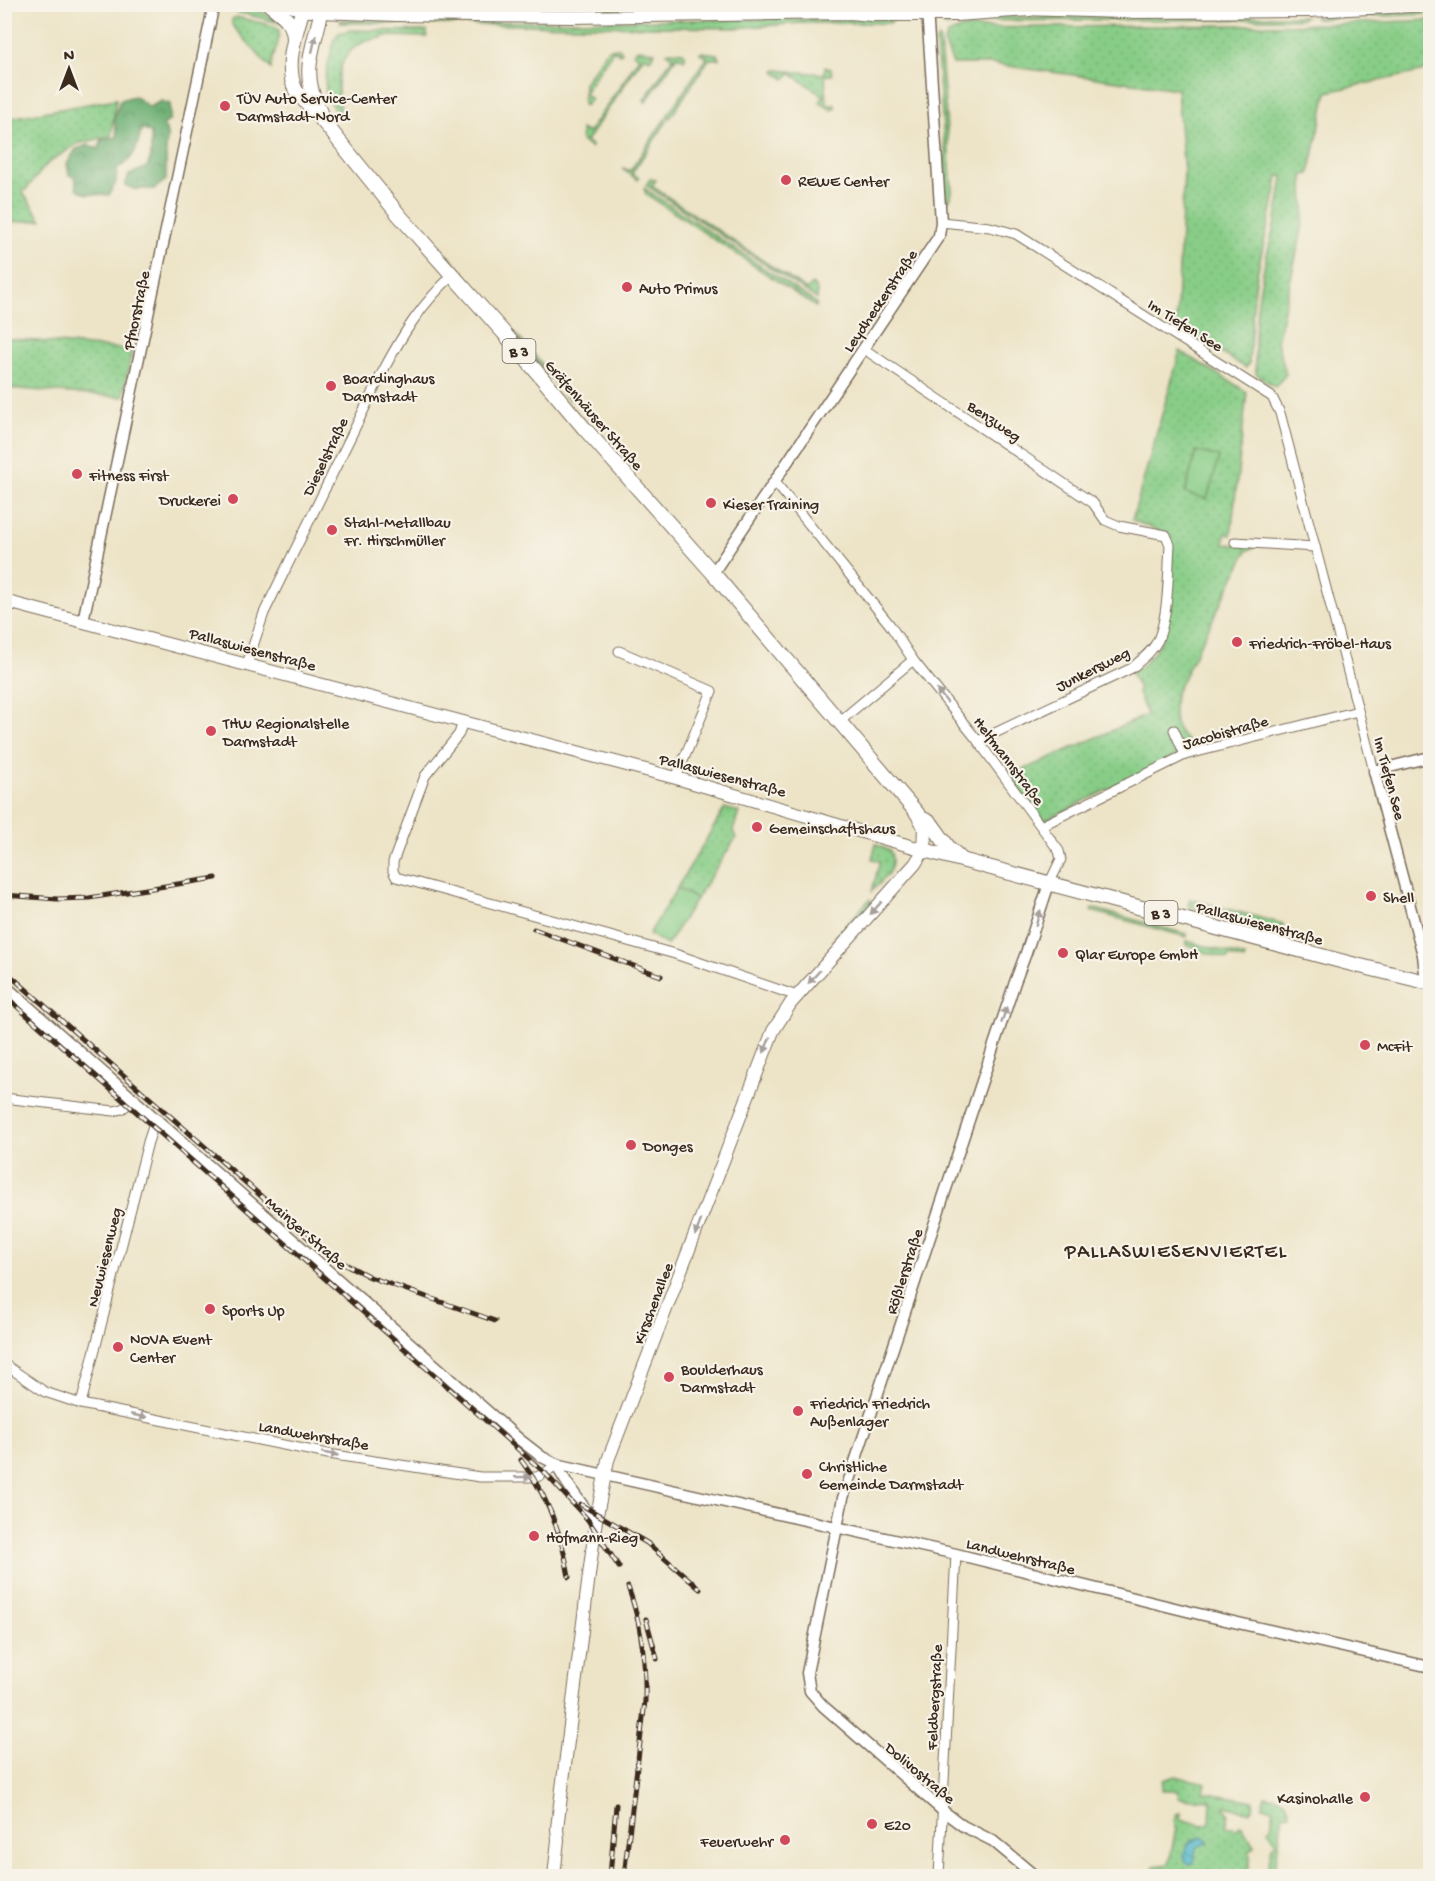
<svg xmlns="http://www.w3.org/2000/svg" width="1435" height="1881" viewBox="0 0 1435 1881" font-family="'Gochi Hand',sans-serif">
<style>
.green{fill:url(#green-dots);stroke:#627c52;stroke-width:1.5}
.forest{fill:url(#forest-crowns);stroke:#546d49;stroke-width:1.5}
.pitch{fill:#88cd87;stroke:#627c52;stroke-width:1.5}
.water{fill:url(#water-waves);stroke:#467276;stroke-width:1.5}
.lines{fill:none;stroke-linecap:round;stroke-linejoin:round}
.minor-casing{stroke:#796b59;stroke-width:11}
.tertiary-casing{stroke:#796b59;stroke-width:13}
.secondary-casing{stroke:#796b59;stroke-width:14}
.primary-casing{stroke:#796b59;stroke-width:16}
.minor{stroke:#fff;stroke-width:9}
.tertiary{stroke:#fff;stroke-width:10}
.secondary{stroke:#fff;stroke-width:12}
.primary{stroke:#fff;stroke-width:14}
.rail-casing{stroke:#3b2a1e;stroke-width:5}
.rail{stroke:#f7f3e8;stroke-width:3;stroke-dasharray:9;stroke-linecap:butt}
.oneway{fill:#a79f9a}
.poi-dot{fill:#d1495b;stroke:#f7f3e8;stroke-width:2}
.labels{text-anchor:middle;stroke-width:4.5;stroke-linejoin:round;paint-order:stroke}
.shield{fill:#f7f3e8;stroke:#73665b;stroke-width:1.5}
.shield-label{font-size:15px;font-weight:bold;fill:#3b2a1e}
.poi-label{font-size:16px;fill:#3b2a1e;stroke:#f7f3e8;text-anchor:start}
.street-label{font-size:16px;fill:#3b2a1e;stroke:#f7f3e8}
.quarter-label{font-size:20px;letter-spacing:1.5px;fill:#3b2a1e;stroke:#f7f3e8}
</style>
<defs>
<pattern id="green-dots" width="8" height="8" patternUnits="userSpaceOnUse" patternTransform="scale(1.5)"><rect width="8" height="8" fill="#88cd87"/><path d="M2 2h.1M6 6h.1" fill="none" stroke="#76b074" stroke-width="1.8" stroke-linecap="round"/></pattern>
<pattern id="forest-crowns" width="20" height="18" patternUnits="userSpaceOnUse" patternTransform="scale(1.5)"><rect width="20" height="18" fill="#6eb074"/><path d="M2 6a3 3 0 1 1 6 0M12 15a3 3 0 1 1 6 0" fill="none" stroke="#5c8f5f"/></pattern>
<pattern id="water-waves" width="16" height="10" patternUnits="userSpaceOnUse" patternTransform="scale(1.5)"><rect width="16" height="10" fill="#50bacd"/><path d="M0 5q4-4 8 0t8 0" fill="none" stroke="#4497a6"/></pattern>
</defs>
<rect width="100%" height="100%" fill="#f7f3e8"/>
<filter id="ink" filterUnits="userSpaceOnUse"><feTurbulence type="fractalNoise" baseFrequency=".0167" numOctaves="2"/><feDisplacementMap in="SourceGraphic" scale="12" xChannelSelector="R" yChannelSelector="G"/><feConvolveMatrix kernelMatrix="1 2 1 2 8 2 1 2 1" color-interpolation-filters="sRGB"/></filter>
<filter id="wash" filterUnits="userSpaceOnUse"><feTurbulence type="fractalNoise" baseFrequency=".008" numOctaves="4" result="noise"/><feDisplacementMap in="SourceGraphic" scale="24" xChannelSelector="R" yChannelSelector="G"/><feGaussianBlur stdDeviation="1.35" result="paint"/><feColorMatrix in="noise" values="0 0 0 0 0 0 0 0 0 0 0 0 0 0 0 0 0 1.4 0 .05"/><feComposite in="paint" operator="in"/></filter>
<g filter="url(#wash)">
<rect width="100%" height="100%" fill="#ede4c7"/>
<!-- green -->
<g class="green">
<path d="M341,4H410L448,8V11L341,9Z"/>
<path d="M223,5C242,3 265,11 280,23L221,8Z"/>
<path d="M478,5H862L822,8L592,11Z"/>
<path d="M1430,10V14L1317,19L1314,17Z"/>
<path d="M1306,16L1301,19L962,21L948,27L943,25L955,18L962,17Z"/>
<path d="M237,17L274,26L279,30C281,45 271,55 271,69L232,25V19Z"/>
<path d="M887,18L893,21L890,23H802L735,28L352,23H341L340,20L474,22Z"/>
<path d="M1430,20V70L1327,92L1309,174L1303,175L1304,213L1302,229L1277,341L1286,374L1275,387L1256,374C1253,341 1256,305 1263,272C1270,240 1280,209 1283,176H1278C1273,212 1262,245 1256,280C1252,308 1251,335 1249,363L1246,368L1176,325L1184,172L1177,89L992,64H953L944,42L948,34L962,28L1338,24Z"/>
<path d="M351,30L427,31V37L383,36L382,38C340,42 334,74 340,110L338,116L326,95L325,78L334,39L339,33Z"/>
<path d="M938,38L940,41L952,192L950,199L946,201L943,180L945,151L936,42Z"/>
<path d="M608,49L619,48L622,52L620,54L613,50L584,93L591,99L586,105H583L584,83Z"/>
<path d="M638,49L655,52L650,59L644,56L623,87L621,85L639,57L633,53Z"/>
<path d="M670,51L683,52L686,56L684,60L677,56L646,102L644,100L673,57L667,53Z"/>
<path d="M702,52L717,54L719,59H709L670,118L667,116L707,57L700,53Z"/>
<path d="M825,67L831,69L832,75H825L827,105H835V108L832,110L820,102L824,96L790,73L785,79L775,72L776,70L824,74Z"/>
<path d="M619,88L622,89L586,141L592,146L591,148L581,141V129L588,133Z"/>
<path d="M116,99L111,136L77,144L48,163L23,193L42,220L14,222L5,228V119Z"/>
<path d="M665,119L668,120L632,173L639,178L638,180L622,169L623,168L630,171Z"/>
<path d="M650,179L656,180L652,186L807,290L812,284C818,289 817,292 817,299L646,185Z"/>
<path d="M644,188L816,303V307L646,194Z"/>
<path d="M449,256L505,321L501,322L448,260Z"/>
<path d="M515,333L573,399L569,400L517,338Z"/>
<path d="M4,338L132,350L123,397L5,388Z"/>
<path d="M1180,351L1247,392L1231,535L1225,534L1224,544L1255,546L1247,551L1175,695C1172,721 1174,730 1194,747L1044,821L1009,776L1147,715L1137,691L1139,689L1131,673L1142,666L1153,653L1163,638L1170,536L1132,520Z"/>
<path d="M725,808L739,812L733,831L736,838L696,899L677,888Z"/>
<path d="M876,844L890,851C898,868 883,880 872,891L880,861L872,859Z"/>
<path d="M870,899L872,903L839,943L834,939Z"/>
<path d="M1190,899L1283,924L1282,932L1188,906Z"/>
<path d="M1092,908L1187,934V937L1091,911Z"/>
<path d="M1187,941L1245,957L1244,960L1229,956L1228,959L1197,950V948L1186,945Z"/>
<path d="M1175,1776L1206,1783L1204,1792L1254,1801L1253,1809L1249,1812L1225,1806V1808L1229,1814L1226,1827L1238,1829L1240,1825L1242,1826L1255,1847L1249,1851L1251,1855L1247,1876H1158L1152,1874L1154,1866L1169,1864L1175,1833L1177,1831L1174,1820L1176,1814L1181,1813L1180,1819L1203,1825L1210,1823L1211,1800L1178,1798L1179,1794L1175,1790H1162L1163,1780Z"/>
<path d="M1265,1795C1279,1797 1288,1798 1290,1814L1283,1813L1274,1876H1267L1272,1846L1277,1843L1268,1829L1271,1826L1274,1809L1262,1806Z"/>
</g>
<!-- forest -->
<path class="forest" d="M134,96L150,107L161,101L170,104V120L163,125C171,136 165,142 166,154C166,163 166,171 166,180L154,189H134L125,185L129,175L147,167L151,157V133L142,129C137,146 135,160 117,168L116,182L109,195L87,194L77,189L75,177L69,175L67,164L76,149L88,145L99,149L101,140L117,137L114,119L120,100Z"/>
<!-- pitch -->
<g class="pitch">
<path d="M1196,451L1219,457L1207,499L1185,493Z"/>
<path d="M677,888L696,899L667,945L649,934Z"/>
</g>
<!-- water -->
<path class="water" d="M1201,1837L1208,1841V1843L1196,1847L1194,1863L1190,1865L1186,1863C1181,1850 1188,1840 1201,1837Z"/>
</g>
<g filter="url(#ink)">
<g class="lines">
<!-- minor casing -->
<g class="minor-casing">
<g id="minor">
<path d="M941,222L990,227L1016,234L1272,397L1280,413L1374,771"/>
<path d="M864,349L1093,503L1105,520L1119,526L1166,535L1170,545C1168,573 1169,613 1158,640C1152,652 1142,659 1132,668L978,741"/>
<path d="M775,482L890,625L913,660L978,741L1059,851L1061,859L1049,884"/>
<path d="M1235,542L1315,547"/>
<path d="M619,651L712,691L676,778"/>
<path d="M247,664L264,613L383,371C402,335 422,303 453,275"/>
<path d="M463,721L459,734L425,776L393,862V871L396,877L675,954L797,996"/>
<path d="M839,722L913,660"/>
<path d="M1174,730L1185,755"/>
<path d="M1041,826L1185,755L1358,711"/>
<path d="M4,1098L114,1111L122,1109L135,1099"/>
<path d="M4,1364L45,1392L81,1404L328,1454L480,1477H537L548,1471L556,1464"/>
<path d="M81,1404L148,1142L153,1127L158,1120"/>
<path d="M939,1876L956,1554"/>
</g>
</g>
<!-- tertiary casing -->
<g class="tertiary-casing">
<g id="tertiary">
<path d="M713,573L939,236L941,222L927,9"/>
<path d="M83,621L214,4"/>
<path d="M1426,982L1423,955L1374,771L1430,757"/>
<path d="M4,985L520,1440L542,1457L556,1464L956,1554L1199,1614L1430,1667"/>
<path d="M556,1464C566,1485 582,1504 596,1523"/>
<path d="M1035,1876L993,1841L963,1826L943,1811L823,1706L810,1691L807,1673L843,1498L1015,982L1026,953L1049,884"/>
</g>
</g>
<!-- secondary casing -->
<g class="secondary-casing">
<g id="secondary">
<path d="M450,4L501,10"/>
<path d="M1021,9L1123,12L1309,11L1430,5"/>
<path d="M860,10L888,6L992,7"/>
<path d="M321,12L396,15L570,17L850,13L871,15H956L1030,10"/>
<path d="M4,601L676,778L924,850L915,864L791,1003L773,1031L608,1460L596,1520L557,1828L558,1840L554,1876"/>
</g>
</g>
<!-- primary casing -->
<g class="primary-casing">
<g id="primary">
<path d="M269,4C282,15 294,21 294,40"/>
<path d="M285,4L310,10"/>
<path d="M304,4C297,31 283,64 296,91L327,126L399,215L504,333L584,428L713,573L917,813L925,827L924,850L1348,963L1430,983"/>
<path d="M320,112C298,71 315,47 323,4"/>
<path d="M921,818L931,823L949,848L961,859"/>
</g>
</g>
<!-- minor -->
<use href="#minor" class="minor"/>
<!-- tertiary -->
<use href="#tertiary" class="tertiary"/>
<!-- secondary -->
<use href="#secondary" class="secondary"/>
<!-- primary -->
<use href="#primary" class="primary"/>
<!-- rail casing -->
<g class="rail-casing">
<g id="rail">
<path d="M4,895L57,899L89,898L216,878"/>
<path d="M534,929L661,976"/>
<path d="M4,970L328,1255L370,1277L495,1321"/>
<path d="M4,995L545,1473L588,1520L619,1567"/>
<path d="M521,1460C547,1495 562,1534 569,1577"/>
<path d="M580,1504L647,1543L700,1589"/>
<path d="M646,1619L657,1659"/>
<path d="M610,1876L616,1805"/>
<path d="M624,1876L645,1701C646,1661 642,1625 628,1587"/>
</g>
</g>
<!-- rail -->
<use href="#rail" class="rail"/>
</g>
<!-- one-way arrows -->
<defs><path id="oneway-solid" d="M-6-.8H1V-3.2L6.5 0L1 3.2V.8H-6Z" transform="scale(1.5)"/></defs>
<g class="oneway">
<use href="#oneway-solid" transform="translate(314 44) rotate(-77)"/>
<use href="#oneway-solid" transform="translate(942 696) rotate(-129)"/>
<use href="#oneway-solid" transform="translate(876 908) rotate(132)"/>
<use href="#oneway-solid" transform="translate(1038 918) rotate(-72)"/>
<use href="#oneway-solid" transform="translate(814 977) rotate(132)"/>
<use href="#oneway-solid" transform="translate(1004 1015) rotate(-72)"/>
<use href="#oneway-solid" transform="translate(767 1045) rotate(112)"/>
<use href="#oneway-solid" transform="translate(698 1228) rotate(111)"/>
<use href="#oneway-solid" transform="translate(139 1416) rotate(11)"/>
<use href="#oneway-solid" transform="translate(330 1454) rotate(10)"/>
<use href="#oneway-solid" transform="translate(523 1477) rotate(-1)"/>
</g>
</g>
<!-- markers -->
<g class="poi-dot">
<circle cx="225" cy="106" r="6"/>
<circle cx="786" cy="180" r="6"/>
<circle cx="627" cy="287" r="6"/>
<circle cx="331" cy="386" r="6"/>
<circle cx="77" cy="474" r="6"/>
<circle cx="233" cy="499" r="6"/>
<circle cx="711" cy="503" r="6"/>
<circle cx="332" cy="530" r="6"/>
<circle cx="1237" cy="642" r="6"/>
<circle cx="211" cy="731" r="6"/>
<circle cx="757" cy="827" r="6"/>
<circle cx="1371" cy="896" r="6"/>
<circle cx="1063" cy="953" r="6"/>
<circle cx="1365" cy="1045" r="6"/>
<circle cx="631" cy="1145" r="6"/>
<circle cx="210" cy="1309" r="6"/>
<circle cx="118" cy="1347" r="6"/>
<circle cx="669" cy="1377" r="6"/>
<circle cx="798" cy="1411" r="6"/>
<circle cx="807" cy="1474" r="6"/>
<circle cx="534" cy="1536" r="6"/>
<circle cx="1365" cy="1797" r="6"/>
<circle cx="872" cy="1824" r="6"/>
<circle cx="785" cy="1840" r="6"/>
</g>
<g class="labels">
<!-- shield labels -->
<g class="shield">
<rect x="502.5" y="339" width="33" height="24" rx="4.5"/>
<rect x="1144.5" y="901" width="33" height="24" rx="4.5"/>
</g>
<g class="shield-label">
<text x="519" y="356">B 3</text>
<text x="1161" y="918">B 3</text>
</g>
<!-- poi labels -->
<g class="poi-label">
<text x="237" y="103">TÜV Auto Service-Center<tspan x="237" dy="18">Darmstadt-Nord</tspan></text>
<text x="798" y="186">REWE Center</text>
<text x="639" y="293">Auto Primus</text>
<text x="343" y="383">Boardinghaus<tspan x="343" dy="18">Darmstadt</tspan></text>
<text x="89" y="480">Fitness First</text>
<text x="221" y="505" text-anchor="end">Druckerei</text>
<text x="723" y="509">Kieser Training</text>
<text x="344" y="527">Stahl-Metallbau<tspan x="344" dy="18">Fr. Hirschmüller</tspan></text>
<text x="1249" y="648">Friedrich-Fröbel-Haus</text>
<text x="223" y="728">THW Regionalstelle<tspan x="223" dy="18">Darmstadt</tspan></text>
<text x="769" y="833">Gemeinschaftshaus</text>
<text x="1383" y="902">Shell</text>
<text x="1075" y="959">Qlar Europe GmbH</text>
<text x="1377" y="1051">McFit</text>
<text x="643" y="1151">Donges</text>
<text x="222" y="1315">Sports Up</text>
<text x="130" y="1344">NOVA Event<tspan x="130" dy="18">Center</tspan></text>
<text x="681" y="1374">Boulderhaus<tspan x="681" dy="18">Darmstadt</tspan></text>
<text x="810" y="1408">Friedrich Friedrich<tspan x="810" dy="18">Außenlager</tspan></text>
<text x="819" y="1471">Christliche<tspan x="819" dy="18">Gemeinde Darmstadt</tspan></text>
<text x="546" y="1542">Hofmann-Rieg</text>
<text x="1353" y="1803" text-anchor="end">Kasinohalle</text>
<text x="884" y="1830">E20</text>
<text x="773" y="1846" text-anchor="end">Feuerwehr</text>
</g>
<!-- street labels -->
<g class="street-label">
<text transform="translate(879 300) rotate(-56)" y="6">Leydheckerstraße</text>
<text transform="translate(135 310) rotate(-78)" y="6">Pfnorstraße</text>
<text transform="translate(1186 324) rotate(32)" y="6">Im Tiefen See</text>
<text transform="translate(595 414) rotate(49)" y="6">Gräfenhäuser Straße</text>
<text transform="translate(995 420) rotate(34)" y="6">Benzweg</text>
<text transform="translate(324 456) rotate(-64)" y="6">Dieselstraße</text>
<text transform="translate(253 648) rotate(15)" y="6">Pallaswiesenstraße</text>
<text transform="translate(1092 668) rotate(-27)" y="6">Junkersweg</text>
<text transform="translate(1225 731) rotate(-16)" y="6">Jacobistraße</text>
<text transform="translate(1010 760) rotate(53)" y="6">Helfmannstraße</text>
<text transform="translate(723 774) rotate(15)" y="6">Pallaswiesenstraße</text>
<text transform="translate(1391 778) rotate(75)" y="6">Im Tiefen See</text>
<text transform="translate(1260 922) rotate(15)" y="6">Pallaswiesenstraße</text>
<text transform="translate(307 1232) rotate(41)" y="6">Mainzer Straße</text>
<text transform="translate(103 1257) rotate(-76)" y="6">Neuwiesenweg</text>
<text transform="translate(903 1271) rotate(-72)" y="6">Rößlerstraße</text>
<text transform="translate(652 1303) rotate(-69)" y="6">Kirschenallee</text>
<text transform="translate(314 1434) rotate(10)" y="6">Landwehrstraße</text>
<text transform="translate(1021 1555) rotate(14)" y="6">Landwehrstraße</text>
<text transform="translate(933 1697) rotate(-87)" y="6">Feldbergstraße</text>
<text transform="translate(921 1772) rotate(40)" y="6">Dolivostraße</text>
</g>
<!-- quarter labels -->
<g class="quarter-label">
<text x="1176" y="1257">PALLASWIESENVIERTEL</text>
</g>
</g>
<!-- margin -->
<rect width="1435" height="1881" fill="none" stroke="#f7f3e8" stroke-width="24"/>
<!-- north arrow -->
<g transform="translate(69 69)" stroke="#f7f3e8" stroke-width="4.5" paint-order="stroke">
<path d="M0-4.5L10 22L0 15L-10 22Z" fill="#3b2a1e"/>
<text y="-9" font-size="16" font-weight="bold" text-anchor="middle" fill="#3b2a1e">N</text>
</g>
</svg>
